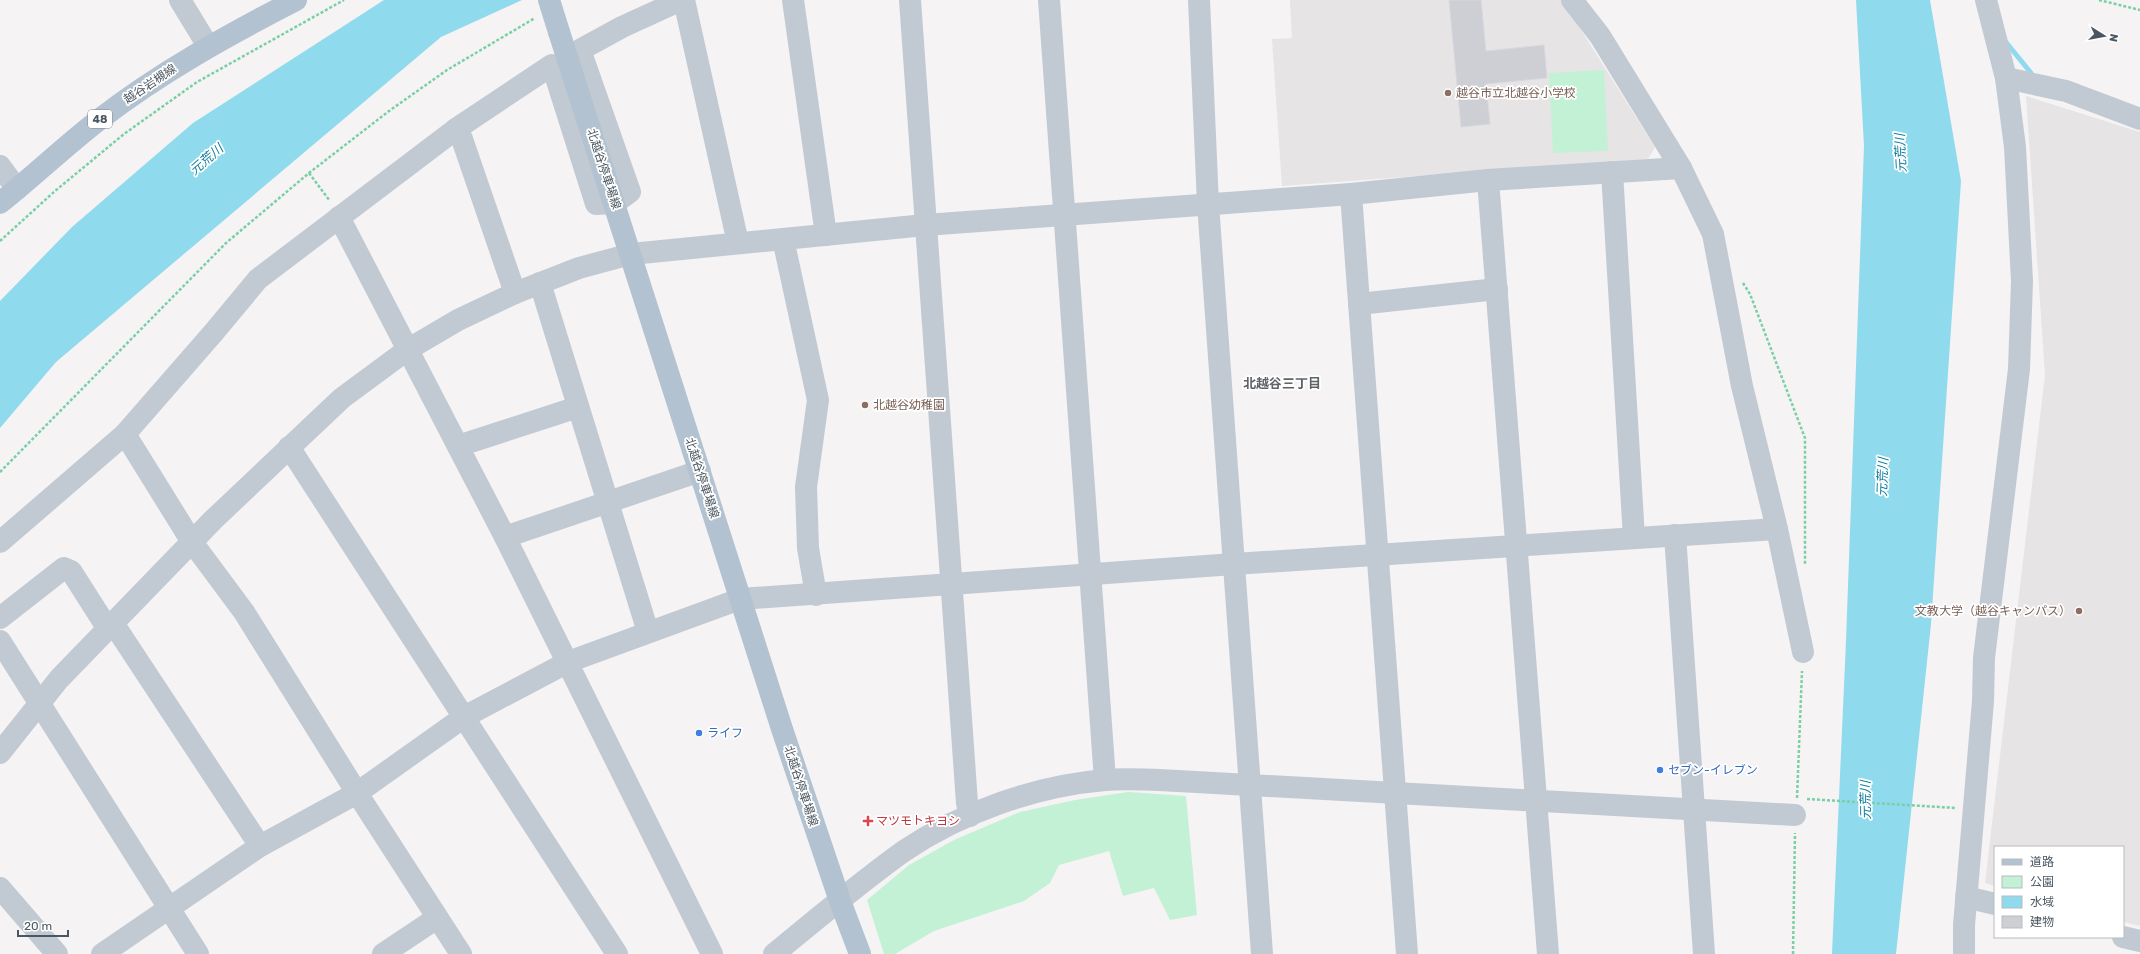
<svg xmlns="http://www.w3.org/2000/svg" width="2140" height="954" viewBox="0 0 2140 954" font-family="Rubik,'Noto Sans JP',sans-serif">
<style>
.education{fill:#e6e4e5}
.green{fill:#c3f1d5}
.water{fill:#90daee}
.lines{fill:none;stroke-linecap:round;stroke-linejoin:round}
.stream{stroke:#90daee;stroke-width:5}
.building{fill:#cdcfd5;stroke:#d7d9de}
.path{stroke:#7ad0a6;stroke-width:2.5;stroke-dasharray:3 2;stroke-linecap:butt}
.minor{stroke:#c1cad2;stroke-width:22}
.major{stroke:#b3c2d1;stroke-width:22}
.major-bridge{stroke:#b3c2d1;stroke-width:22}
.education-dot{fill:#8d6e63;stroke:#fff;stroke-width:1.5}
.shop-dot{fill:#3f7fe0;stroke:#fff;stroke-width:1.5}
.health-dot{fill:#e0444e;stroke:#fff;stroke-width:1.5}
.labels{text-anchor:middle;stroke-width:3.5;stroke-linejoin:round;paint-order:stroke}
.shield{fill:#fff;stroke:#808990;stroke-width:1}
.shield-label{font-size:11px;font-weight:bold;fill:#4a5661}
.street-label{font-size:12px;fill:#4a5661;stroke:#fff}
.education-label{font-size:12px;fill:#785e54;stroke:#fff;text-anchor:start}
.shop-label{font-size:12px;fill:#366cbe;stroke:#fff;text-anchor:start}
.health-label{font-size:12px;fill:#be3a42;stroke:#fff;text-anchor:start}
.water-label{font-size:13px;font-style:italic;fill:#0c7c9b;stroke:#fff}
.neighbourhood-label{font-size:13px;font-weight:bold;fill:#5f6368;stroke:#fff}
</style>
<rect width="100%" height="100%" fill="#f5f3f3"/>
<!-- education -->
<g class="education">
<path d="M1290,0H1562L1655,147L1648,159L1282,186L1272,39L1292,38Z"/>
<path d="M2026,96L2140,132V926L2123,922V847H1995V886L1985,883L2045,375Z"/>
</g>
<!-- green -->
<g class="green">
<path d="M1604,70L1608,151L1553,153L1549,73Z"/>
<path d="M1128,792L1186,796L1197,915L1170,920L1154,888L1123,896L1109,851L1059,865L1050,883L1024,901L934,931L895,954H884L867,900L909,865L954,840L1020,812L1075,800Z"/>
</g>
<!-- water -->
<g class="water">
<path d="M384,0H522L441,37L56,362L0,428V301L72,227L193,123Z"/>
<path d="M1856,0H1930L1961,181L1931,624L1896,954H1832L1846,641L1864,146Z"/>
</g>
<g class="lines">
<!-- stream -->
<path class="stream" d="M2005,41L2031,73"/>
</g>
<!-- building -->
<path class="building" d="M1449,0H1481L1486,51L1544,45L1547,78L1486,84L1490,124L1461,127Z"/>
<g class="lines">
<!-- path -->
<g class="path">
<path d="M2099,0L2140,10"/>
<path d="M309,173L330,201"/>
<path d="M0,241L55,191L124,134L197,82L344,0"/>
<path d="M1743,283L1750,294L1805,438V564"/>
<path d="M0,472L226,243L309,173L389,111L447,70L535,18"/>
<path d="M1797,798L1802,671"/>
<path d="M1807,799L1956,808"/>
<path d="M1793,954L1795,833"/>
</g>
<!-- minor -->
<g class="minor">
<path d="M180,0L208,46"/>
<path d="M684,0L738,243"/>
<path d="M793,0L826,235"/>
<path d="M910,0L967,803L970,816"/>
<path d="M1049,0L1105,780"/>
<path d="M1199,0L1208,204L1262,954"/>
<path d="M1572,0L1600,36L1681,168"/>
<path d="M2006,78L2066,91L2140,119"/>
<path d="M456,129L462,139L515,293"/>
<path d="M0,166L17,189"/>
<path d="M1612,172L1634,538"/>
<path d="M1488,180L1548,954"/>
<path d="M1351,194L1407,954"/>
<path d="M339,217L505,537L712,954"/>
<path d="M783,239L818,400L806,487L808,548L816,595"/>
<path d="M540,283L648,632"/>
<path d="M1359,304L1497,289"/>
<path d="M125,434L192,542L244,612L357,793L461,954"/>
<path d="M458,446L578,407"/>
<path d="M289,447L617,954"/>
<path d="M1675,535L1704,954"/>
<path d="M505,537L700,471"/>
<path d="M0,542L125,434L214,332L258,279L456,129L552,65L596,204L615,203L630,192L580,50L622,27L681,0"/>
<path d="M0,618L64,568L71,571L108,629"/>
<path d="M113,623L260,846"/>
<path d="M0,641L198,954"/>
<path d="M0,753L59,679L213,520L342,398L407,350L458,320L515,293L579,268L631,254L925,225L1351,194L1488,180L1681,168L1713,234L1742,386L1777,529L1803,652"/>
<path d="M0,888L57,954"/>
<path d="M1966,897L1995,904"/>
<path d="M2123,937L2140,941"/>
<path d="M102,954L260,846L357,793L464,717L568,662L740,599L1234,564L1777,529"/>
<path d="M383,954L437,918"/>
<path d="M774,954C817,919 859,883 904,851C962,812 1035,786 1105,780C1129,778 1154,780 1178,781L1795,815"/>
<path d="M1964,954V925L1983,701L1984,658L2019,369L2022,281L2015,147L2006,78L1986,0"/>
</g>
<!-- major -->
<g class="major">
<path d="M559,32L782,729L840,901L860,954"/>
<path d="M0,203C34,176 66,145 100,119C161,72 228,35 296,0"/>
</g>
<!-- major-bridge -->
<path class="major-bridge" d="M549,0L559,32"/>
</g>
<!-- markers -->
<g class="education-dot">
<circle cx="1448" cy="93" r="4"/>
<circle cx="865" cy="405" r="4"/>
<circle cx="2079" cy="611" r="4"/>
</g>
<g class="shop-dot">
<circle cx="699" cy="733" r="4"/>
<circle cx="1660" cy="770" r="4"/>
</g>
<path class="health-dot" d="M866 815h4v4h4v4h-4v4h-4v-4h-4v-4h4z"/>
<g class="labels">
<!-- shield labels -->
<rect class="shield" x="88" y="110" width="24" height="18" rx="3"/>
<g class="shield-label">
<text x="100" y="123">48</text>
</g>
<!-- street labels -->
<g class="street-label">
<text transform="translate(150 84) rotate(-34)" y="4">越谷岩槻線</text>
<text transform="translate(604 169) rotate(72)" y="4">北越谷停車場線</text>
<text transform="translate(702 478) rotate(72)" y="4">北越谷停車場線</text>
<text transform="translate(801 786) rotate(72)" y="4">北越谷停車場線</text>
</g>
<!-- education labels -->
<g class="education-label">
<text x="1456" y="97">越谷市立北越谷小学校</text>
<text x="873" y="409">北越谷幼稚園</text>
<text x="2071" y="615" text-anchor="end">文教大学（越谷キャンパス）</text>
</g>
<!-- shop labels -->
<g class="shop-label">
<text x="707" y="737">ライフ</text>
<text x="1668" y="774">セブン-イレブン</text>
</g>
<!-- health labels -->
<g class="health-label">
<text x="876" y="825">マツモトキヨシ</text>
</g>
<!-- water labels -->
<g class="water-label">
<text transform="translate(1900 153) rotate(-93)" y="5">元荒川</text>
<text transform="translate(206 159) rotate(-41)" y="5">元荒川</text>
<text transform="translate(1882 477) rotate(-88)" y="5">元荒川</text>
<text transform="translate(1865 800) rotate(-91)" y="5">元荒川</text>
</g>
<!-- neighbourhood labels -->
<g class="neighbourhood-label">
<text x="1282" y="388">北越谷三丁目</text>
</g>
</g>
<!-- legend -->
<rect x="1994" y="846" width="130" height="92" fill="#ffffff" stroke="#b7bbc0"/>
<rect x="2002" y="859" width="20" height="6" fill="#b3c2d1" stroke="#b7bbc0"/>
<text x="2030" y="866" font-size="12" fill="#4a5661">道路</text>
<rect x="2002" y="876" width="20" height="12" fill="#c3f1d5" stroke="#b7bbc0"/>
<text x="2030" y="886" font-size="12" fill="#4a5661">公園</text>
<rect x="2002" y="896" width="20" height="12" fill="#90daee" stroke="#b7bbc0"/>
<text x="2030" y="906" font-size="12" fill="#4a5661">水域</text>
<rect x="2002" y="916" width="20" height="12" fill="#cdcfd5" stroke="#b7bbc0"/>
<text x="2030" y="926" font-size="12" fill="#4a5661">建物</text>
<!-- north arrow -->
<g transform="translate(2104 36) rotate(101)" stroke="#ffffff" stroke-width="3" paint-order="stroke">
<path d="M0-3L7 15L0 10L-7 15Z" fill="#4a5661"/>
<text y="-6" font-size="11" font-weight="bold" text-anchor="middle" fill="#4a5661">N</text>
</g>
<!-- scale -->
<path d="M18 930v6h50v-6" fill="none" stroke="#4a5661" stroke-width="2"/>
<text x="24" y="930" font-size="12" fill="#4a5661" stroke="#ffffff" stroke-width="3" paint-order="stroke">20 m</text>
</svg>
